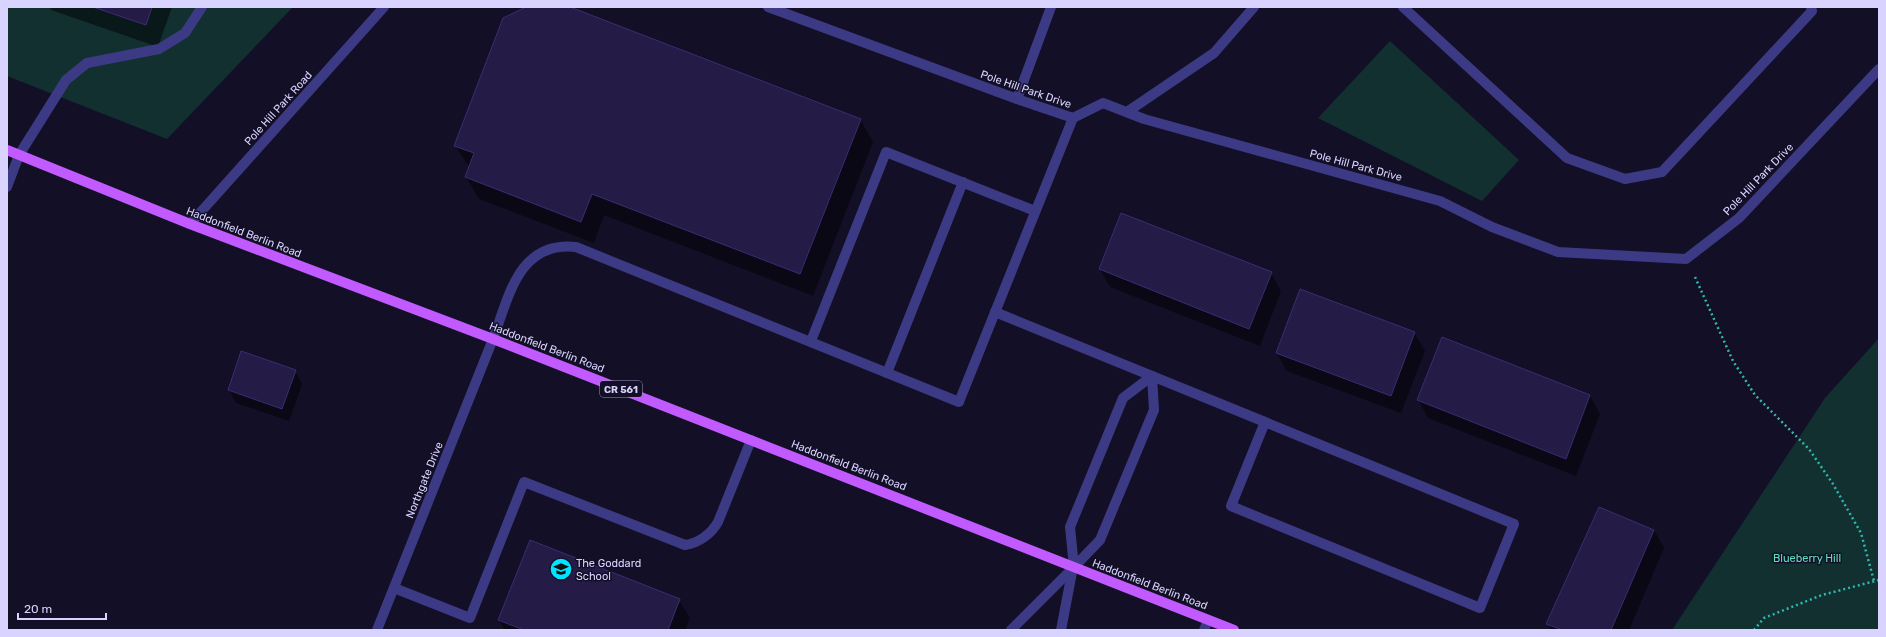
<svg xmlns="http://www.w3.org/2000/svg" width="1886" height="637" viewBox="0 0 1886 637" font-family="Rubik,sans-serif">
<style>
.green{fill:#12302f}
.shadow{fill:#0007}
.building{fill:#241b47;stroke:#3b2d73}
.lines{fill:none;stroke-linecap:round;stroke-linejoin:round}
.path{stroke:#2fb8b0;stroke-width:2.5;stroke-dasharray:2 3;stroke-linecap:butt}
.service{stroke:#3d3a85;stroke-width:10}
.minor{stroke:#3d3a85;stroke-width:10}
.primary{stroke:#c25bff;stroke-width:10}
.labels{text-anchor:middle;stroke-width:3;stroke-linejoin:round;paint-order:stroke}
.shield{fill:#130f26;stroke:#9e99be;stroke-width:1}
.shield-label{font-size:10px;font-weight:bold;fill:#d9d4ff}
.street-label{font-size:11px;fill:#d9d4ff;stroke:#130f26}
.park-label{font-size:11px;fill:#5fe0c0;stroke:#130f26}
.poi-label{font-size:11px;fill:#d9d4ff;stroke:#130f26;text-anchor:start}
</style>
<rect width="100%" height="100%" fill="#130f26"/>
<!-- green -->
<g class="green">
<path d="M7,7H293L167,139L7,76Z"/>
<path d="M1390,41L1519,160L1482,201L1318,118Z"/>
<path d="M1879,338V630H1672L1825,398Z"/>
</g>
<!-- shadow -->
<g class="shadow">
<path d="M50,7H172L158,47L51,10Z"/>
<path d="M528,7H568L860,119L873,142L813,296L604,215L594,243L479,199L466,177L470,168L455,146Z"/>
<path d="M1100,269L1271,273L1281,291L1260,346L1110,287Z"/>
<path d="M1414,333L1425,351L1401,413L1287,371L1277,353Z"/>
<path d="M1443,338L1590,396L1600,414L1576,476L1428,418L1418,400Z"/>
<path d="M295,371L302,384L289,421L236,403L229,390Z"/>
<path d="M1654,530L1664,548L1629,630H1551L1548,623Z"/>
<path d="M679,600L690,618L685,630H505L499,620Z"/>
</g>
<!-- building -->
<g class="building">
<path d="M93,7H152L146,25Z"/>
<path d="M526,7H570L861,119L800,274L592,194L581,222L465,177L474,153L454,146L503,18Z"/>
<path d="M1121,213L1272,272L1249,329L1099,269Z"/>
<path d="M1300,289L1415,332L1391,396L1276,353Z"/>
<path d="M1442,337L1590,395L1566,459L1417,400Z"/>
<path d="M241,351L296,370L282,409L228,390Z"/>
<path d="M1599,507L1654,530L1611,630H1563L1546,624Z"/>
<path d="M530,540L680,599L668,630H524L498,620Z"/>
</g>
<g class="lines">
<!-- path -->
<g class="path">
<path d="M1695,277L1733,361L1755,395L1809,449L1833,484L1861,533L1874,581"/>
<path d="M1754,630L1764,618L1822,595L1879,580"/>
</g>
<!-- service -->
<g class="service">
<path d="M768,7L1017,99L1073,118L1103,103L1144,119L1440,201L1492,227L1558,252L1686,259L1739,218L1879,69"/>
<path d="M1403,7L1567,158L1625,179L1662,172L1812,11L1811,7"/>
<path d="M1017,99L1051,7"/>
<path d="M1127,112L1214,53L1254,7"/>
<path d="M19,155L66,80L87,63L159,49L185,33L202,7"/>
<path d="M190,224L384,7"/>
<path d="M995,312L1265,422L1231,506L1480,608L1514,524L1265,422"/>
<path d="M493,339C509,297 518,241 576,247L959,402L1073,118"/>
<path d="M811,341L886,152L1035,211"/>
<path d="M887,373L963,182"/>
<path d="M1074,567L1070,527L1123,398L1152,376"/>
<path d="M1074,567L1100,540L1154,410L1152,376"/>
<path d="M394,588L470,618L524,482L685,545C699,543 711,534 718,522L751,440"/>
<path d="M1204,630L1208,620"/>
</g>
<!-- minor -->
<g class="minor">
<path d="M7,187L19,155"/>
<path d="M377,630L493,339"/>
<path d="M1011,630L1074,567"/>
<path d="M1061,630L1073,567"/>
</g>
<!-- primary -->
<path class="primary" d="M7,150L190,224L493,339L1234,630"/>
</g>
<!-- icons -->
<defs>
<g id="school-disc" transform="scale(1.15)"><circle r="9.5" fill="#00e5ff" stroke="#130f26"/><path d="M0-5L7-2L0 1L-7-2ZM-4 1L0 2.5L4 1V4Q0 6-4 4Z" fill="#111"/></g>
</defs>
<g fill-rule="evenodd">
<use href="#school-disc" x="561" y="569"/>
</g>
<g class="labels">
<!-- shield labels -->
<rect class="shield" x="600" y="381" width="42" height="16" rx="3"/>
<g class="shield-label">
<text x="621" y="393">CR 561</text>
</g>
<!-- street labels -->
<g class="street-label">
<text transform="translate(1026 89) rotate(19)" y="4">Pole Hill Park Drive</text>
<text transform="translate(278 108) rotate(-48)" y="4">Pole Hill Park Road</text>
<text transform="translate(1356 165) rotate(15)" y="4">Pole Hill Park Drive</text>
<text transform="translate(1758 179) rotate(-46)" y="4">Pole Hill Park Drive</text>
<text transform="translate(244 232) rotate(21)" y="4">Haddonfield Berlin Road</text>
<text transform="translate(547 347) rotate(21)" y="4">Haddonfield Berlin Road</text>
<text transform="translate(849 465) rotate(21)" y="4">Haddonfield Berlin Road</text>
<text transform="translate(424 480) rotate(-68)" y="4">Northgate Drive</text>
<text transform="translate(1150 584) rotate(21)" y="4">Haddonfield Berlin Road</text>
</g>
<!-- park labels -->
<g class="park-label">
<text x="1807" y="562">Blueberry Hill</text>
</g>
<!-- poi labels -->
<g class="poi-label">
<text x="576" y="567">The Goddard<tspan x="576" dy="13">School</tspan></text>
</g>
</g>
<!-- border -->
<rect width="1886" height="637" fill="none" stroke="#d9d4ff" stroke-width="16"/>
<!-- scale -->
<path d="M18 613v6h88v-6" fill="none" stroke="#d9d4ff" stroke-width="2"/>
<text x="24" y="613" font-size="12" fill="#d9d4ff" stroke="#130f26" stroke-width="3" paint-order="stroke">20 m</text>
</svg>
